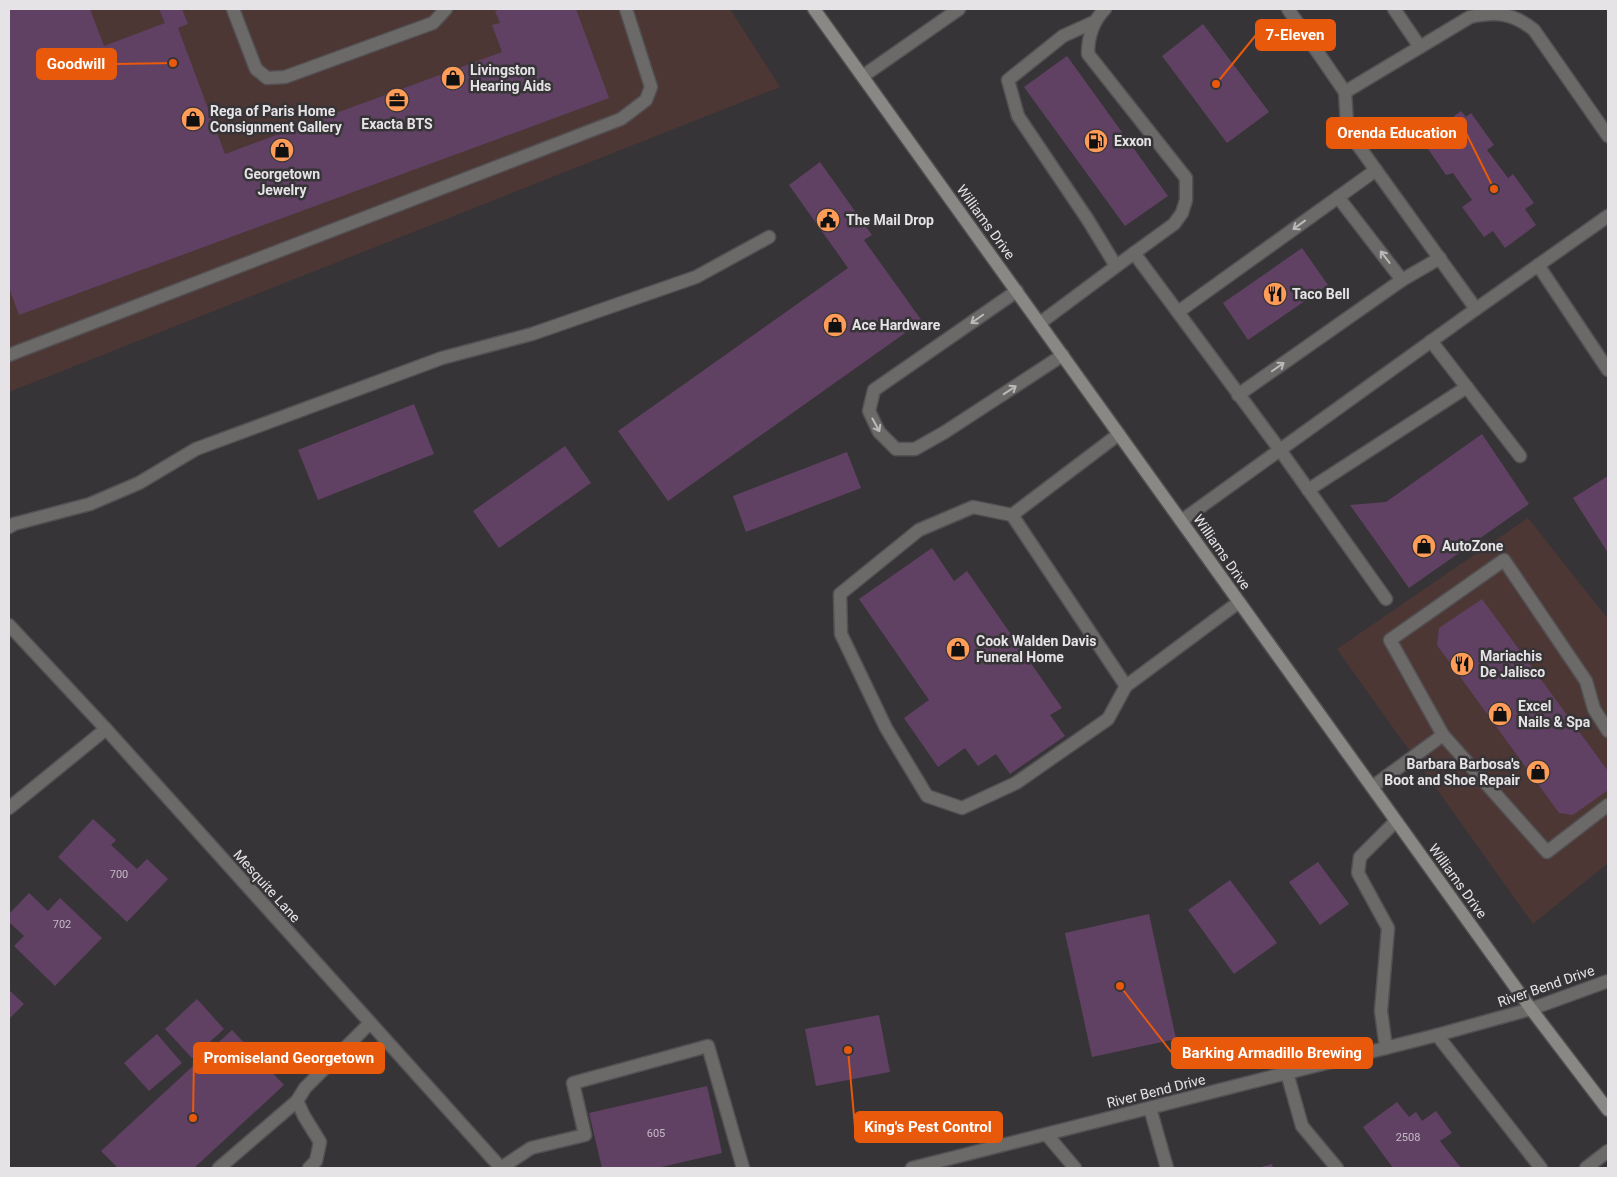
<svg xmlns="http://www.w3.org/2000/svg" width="1617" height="1177" viewBox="0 0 1617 1177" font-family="Roboto,sans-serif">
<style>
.commercial{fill:#4c3735}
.building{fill:#604163}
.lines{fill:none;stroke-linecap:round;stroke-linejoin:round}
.service-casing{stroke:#535053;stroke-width:15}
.minor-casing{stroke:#535053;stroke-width:15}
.tertiary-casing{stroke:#535053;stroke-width:15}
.secondary-casing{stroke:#535053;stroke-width:15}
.service{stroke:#6c6a68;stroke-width:12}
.minor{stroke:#6c6a68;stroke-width:12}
.tertiary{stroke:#6c6a68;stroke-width:12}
.secondary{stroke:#8a8885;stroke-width:12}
.oneway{stroke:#bbb9b9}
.labels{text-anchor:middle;stroke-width:5;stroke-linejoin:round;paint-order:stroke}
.number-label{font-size:11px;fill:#c4bac4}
.poi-label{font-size:14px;font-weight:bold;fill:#e5e3e5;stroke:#373437;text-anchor:start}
.street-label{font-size:14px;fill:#e5e3e5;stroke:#373437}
.leader{fill:none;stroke:#e8590c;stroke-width:2}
.callout-dot{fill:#e8590c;stroke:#373437;stroke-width:2}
.callout{fill:#e8590c;stroke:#e8590c;stroke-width:2}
.callout-label{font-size:15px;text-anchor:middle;font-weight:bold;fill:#fff}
</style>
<rect width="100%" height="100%" fill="#373437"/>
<!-- commercial -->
<g class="commercial">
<path d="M9,9H730L780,87L9,392Z"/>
<path d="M1528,518L1608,619V863L1533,924L1337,649Z"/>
</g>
<!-- building -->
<g class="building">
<path d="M9,9H90L104,46L165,23L159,9H182L188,24L178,28L225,154L502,52L492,25L500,23L495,11L501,9H576L609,98L19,315L9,288Z"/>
<path d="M1203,24L1269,112L1227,143L1162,56Z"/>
<path d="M1067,56L1168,196L1125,226L1024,87Z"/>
<path d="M1461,111L1466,117L1471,113L1494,145L1487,150L1508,178L1513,174L1534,203L1525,209L1536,225L1505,248L1493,231L1484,237L1462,207L1472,200L1453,173L1446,175L1426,146L1433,141L1429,135Z"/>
<path d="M820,162L872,235L864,240L922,321L668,501L618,431L848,268L789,185Z"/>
<path d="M1302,248L1328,285L1248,340L1223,303Z"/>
<path d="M414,404L434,454L318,500L298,450Z"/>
<path d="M1482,434L1529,504L1409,588L1350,505L1386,502Z"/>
<path d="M565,446L591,483L499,548L473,511Z"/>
<path d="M847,452L861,488L746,532L733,496Z"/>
<path d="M1608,476V553L1573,498Z"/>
<path d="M932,548L954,581L967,571L1062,708L1050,715L1065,736L1010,774L996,754L978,766L965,748L938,767L904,718L929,700L859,599Z"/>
<path d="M1482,599L1608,771V790L1573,815L1559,813L1437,645L1439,628Z"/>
<path d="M93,819L116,840L111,845L137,869L147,859L168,879L127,922L58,857Z"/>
<path d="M1318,862L1349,904L1320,925L1289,882Z"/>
<path d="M1230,880L1277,943L1234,974L1188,910Z"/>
<path d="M29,893L48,911L60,898L102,938L55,986L14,946L24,936L9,922V914Z"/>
<path d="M1149,914L1176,1039L1092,1057L1065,933Z"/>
<path d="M9,990L24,1004L9,1019Z"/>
<path d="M197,999L224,1029L192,1058L165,1029Z"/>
<path d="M879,1015L890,1072L816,1086L805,1029Z"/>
<path d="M232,1030L284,1085L194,1168H118L101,1151Z"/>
<path d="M157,1034L182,1063L149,1091L124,1063Z"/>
<path d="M707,1086L722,1153L657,1168H602L589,1113Z"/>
<path d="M1397,1102L1409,1117L1416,1112L1422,1121L1436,1111L1452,1133L1440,1141L1461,1168H1393L1363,1127Z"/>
<path d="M1272,1164L1273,1168H1258Z"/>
</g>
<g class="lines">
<!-- service casing -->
<g class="service-casing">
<g id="service">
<path d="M233,9L256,69L267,78L285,77L433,23L446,9"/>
<path d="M1105,9C1093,21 1088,37 1088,54L1186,178V200L1182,213L1174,224L1134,253"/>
<path d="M1288,9L1345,92L1347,124L1355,141L1476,309"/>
<path d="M1394,9L1420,47"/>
<path d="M1094,22L1063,36L1008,80L1018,116L1088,220L1116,266"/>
<path d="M1345,92L1470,17C1496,11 1513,13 1534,30L1608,136"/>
<path d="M1538,265L1608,370"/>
<path d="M1402,280L1440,258"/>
<path d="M1017,291L874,390L869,411L879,432L896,449H915L945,432L1063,355"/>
<path d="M1178,312L1376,170"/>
<path d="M1040,323L1134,253L1280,450L1386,599"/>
<path d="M1431,341L1520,456"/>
<path d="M9,355L621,119L646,100L651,87L626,9"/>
<path d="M1238,395L1402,280L1338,197"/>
<path d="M1119,434L1012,515L1126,686L1239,602"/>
<path d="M1308,490L1467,387"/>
<path d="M1012,515L973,507L919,530L840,594L841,634L886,728L927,796L962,808L1016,783L1108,719L1126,686"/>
<path d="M1181,521L1476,309L1608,216"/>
<path d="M9,527L14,524L90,504L139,483L196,449L442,358L532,334L696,277L769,237"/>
<path d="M1608,731L1594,709L1586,681L1504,560L1390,640L1443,735L1547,852L1608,805"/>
<path d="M1372,787L1443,735"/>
<path d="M1437,1035L1541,1168"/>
<path d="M1386,1048L1381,1011L1388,928L1358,873L1360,857L1396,821"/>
<path d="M1287,1073L1302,1126L1337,1168"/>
<path d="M297,1101L304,1116L320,1142L316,1161L309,1168"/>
<path d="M1150,1108L1167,1168"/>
<path d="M219,1168L297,1101L305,1088L370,1023"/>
<path d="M501,1168L531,1148L585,1135L573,1083L708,1046L743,1168"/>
<path d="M1586,1168L1608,1151"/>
</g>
</g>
<!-- minor casing -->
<g class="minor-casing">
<g id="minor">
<path d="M863,76L959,9"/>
<path d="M9,625L106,729L501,1168"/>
<path d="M9,808L106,729"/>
<path d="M1047,1135L1075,1168"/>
</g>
</g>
<!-- tertiary casing -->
<g class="tertiary-casing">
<path id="tertiary" d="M912,1168L1437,1035L1531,1009L1608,981"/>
</g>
<!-- secondary casing -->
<g class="secondary-casing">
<path id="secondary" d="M814,9L1531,1009L1608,1110"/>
</g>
<!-- service -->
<use href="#service" class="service"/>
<!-- minor -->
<use href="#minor" class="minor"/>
<!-- tertiary -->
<use href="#tertiary" class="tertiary"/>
<!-- secondary -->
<use href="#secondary" class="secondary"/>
</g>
<!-- one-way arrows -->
<defs><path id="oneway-shaft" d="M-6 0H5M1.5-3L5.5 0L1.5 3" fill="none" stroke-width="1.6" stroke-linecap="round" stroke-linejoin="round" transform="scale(1.25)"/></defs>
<g class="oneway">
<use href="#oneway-shaft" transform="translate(1299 225) rotate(144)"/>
<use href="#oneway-shaft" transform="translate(1385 257) rotate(-128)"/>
<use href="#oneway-shaft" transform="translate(977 319) rotate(145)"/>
<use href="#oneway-shaft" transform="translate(1278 367) rotate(-35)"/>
<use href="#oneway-shaft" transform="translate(1010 390) rotate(-33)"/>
<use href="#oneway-shaft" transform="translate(876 425) rotate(61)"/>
</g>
<!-- icons -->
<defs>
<g id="shop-disc" transform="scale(1.25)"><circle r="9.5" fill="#fe9c58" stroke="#373437"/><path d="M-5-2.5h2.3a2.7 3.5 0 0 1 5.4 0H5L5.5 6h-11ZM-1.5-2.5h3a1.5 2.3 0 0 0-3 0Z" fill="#111"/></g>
<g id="office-disc" transform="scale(1.25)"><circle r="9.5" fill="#fe9c58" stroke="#373437"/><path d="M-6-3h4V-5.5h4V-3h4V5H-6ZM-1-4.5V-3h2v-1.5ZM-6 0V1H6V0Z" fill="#111"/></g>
<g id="fuel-disc" transform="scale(1.25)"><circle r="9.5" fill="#fe9c58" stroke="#373437"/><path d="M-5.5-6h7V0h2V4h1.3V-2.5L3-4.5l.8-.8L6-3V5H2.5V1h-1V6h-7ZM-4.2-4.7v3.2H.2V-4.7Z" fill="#111"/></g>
<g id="civic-disc" transform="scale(1.25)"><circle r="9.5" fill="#fe9c58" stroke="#373437"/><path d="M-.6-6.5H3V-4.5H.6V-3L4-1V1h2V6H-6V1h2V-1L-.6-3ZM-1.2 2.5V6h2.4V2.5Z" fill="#111"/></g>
<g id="restaurant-disc" transform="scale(1.25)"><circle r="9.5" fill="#fe9c58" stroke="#373437"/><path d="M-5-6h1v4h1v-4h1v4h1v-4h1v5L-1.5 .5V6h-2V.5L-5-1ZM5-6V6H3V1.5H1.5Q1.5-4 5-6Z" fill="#111"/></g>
</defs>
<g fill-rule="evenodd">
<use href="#shop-disc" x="453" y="78"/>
<use href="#office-disc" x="397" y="100"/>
<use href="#shop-disc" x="193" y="119"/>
<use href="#fuel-disc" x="1096" y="141"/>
<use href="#shop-disc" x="282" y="150"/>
<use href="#civic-disc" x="828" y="220"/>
<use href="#restaurant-disc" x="1275" y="294"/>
<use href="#shop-disc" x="835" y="325"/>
<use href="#shop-disc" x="1424" y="546"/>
<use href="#shop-disc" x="958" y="649"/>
<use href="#restaurant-disc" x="1462" y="664"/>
<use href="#shop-disc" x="1500" y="714"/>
<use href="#shop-disc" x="1538" y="772"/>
</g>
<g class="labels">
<!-- number labels -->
<g class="number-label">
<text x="119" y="878">700</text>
<text x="62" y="928">702</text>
<text x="656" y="1137">605</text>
<text x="1408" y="1141">2508</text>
</g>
<!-- poi labels -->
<g class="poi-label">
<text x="470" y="75">Livingston<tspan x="470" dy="16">Hearing Aids</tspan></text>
<text x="210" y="116">Rega of Paris Home<tspan x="210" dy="16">Consignment Gallery</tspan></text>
<text x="397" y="129" text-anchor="middle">Exacta BTS</text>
<text x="1114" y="146">Exxon</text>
<text x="282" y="179" text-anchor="middle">Georgetown<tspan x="282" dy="16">Jewelry</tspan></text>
<text x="846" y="225">The Mail Drop</text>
<text x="1292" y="299">Taco Bell</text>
<text x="852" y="330">Ace Hardware</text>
<text x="1442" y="551">AutoZone</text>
<text x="976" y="646">Cook Walden Davis<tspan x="976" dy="16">Funeral Home</tspan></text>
<text x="1480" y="661">Mariachis<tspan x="1480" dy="16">De Jalisco</tspan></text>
<text x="1518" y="711">Excel<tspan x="1518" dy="16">Nails &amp; Spa</tspan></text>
<text x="1520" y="769" text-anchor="end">Barbara Barbosa's<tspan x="1520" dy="16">Boot and Shoe Repair</tspan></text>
</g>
<!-- street labels -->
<g class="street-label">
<text transform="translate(986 222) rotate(54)" y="5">Williams Drive</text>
<text transform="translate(1222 552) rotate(55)" y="5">Williams Drive</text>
<text transform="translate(1458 881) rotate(54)" y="5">Williams Drive</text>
<text transform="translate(267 886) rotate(48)" y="5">Mesquite Lane</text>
<text transform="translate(1546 986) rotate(-19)" y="5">River Bend Drive</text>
<text transform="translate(1156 1091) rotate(-14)" y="5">River Bend Drive</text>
</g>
</g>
<!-- callouts -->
<path class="leader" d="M1216 84L1256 35M173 63L116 64M1494 189L1466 133M1120 986L1172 1053M193 1118L194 1058M848 1050L855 1127"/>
<g class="callout-dot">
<circle cx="1216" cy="84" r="5"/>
<circle cx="173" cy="63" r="5"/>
<circle cx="1494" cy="189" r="5"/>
<circle cx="1120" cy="986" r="5"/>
<circle cx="193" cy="1118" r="5"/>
<circle cx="848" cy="1050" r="5"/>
</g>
<g class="callout">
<rect x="1256" y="20" width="79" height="30" rx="5"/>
<rect x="37" y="49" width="79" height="30" rx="5"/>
<rect x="1327" y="118" width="139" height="30" rx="5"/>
<rect x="1172" y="1038" width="200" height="30" rx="5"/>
<rect x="194" y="1043" width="190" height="30" rx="5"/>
<rect x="855" y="1112" width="147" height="30" rx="5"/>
</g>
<g class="callout-label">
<text x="1295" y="40">7-Eleven</text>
<text x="76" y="69">Goodwill</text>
<text x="1397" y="138">Orenda Education</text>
<text x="1272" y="1058">Barking Armadillo Brewing</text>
<text x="289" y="1063">Promiseland Georgetown</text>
<text x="928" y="1132">King's Pest Control</text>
</g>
<!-- border -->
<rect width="1617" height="1177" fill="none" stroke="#e5e3e5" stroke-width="20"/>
</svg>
